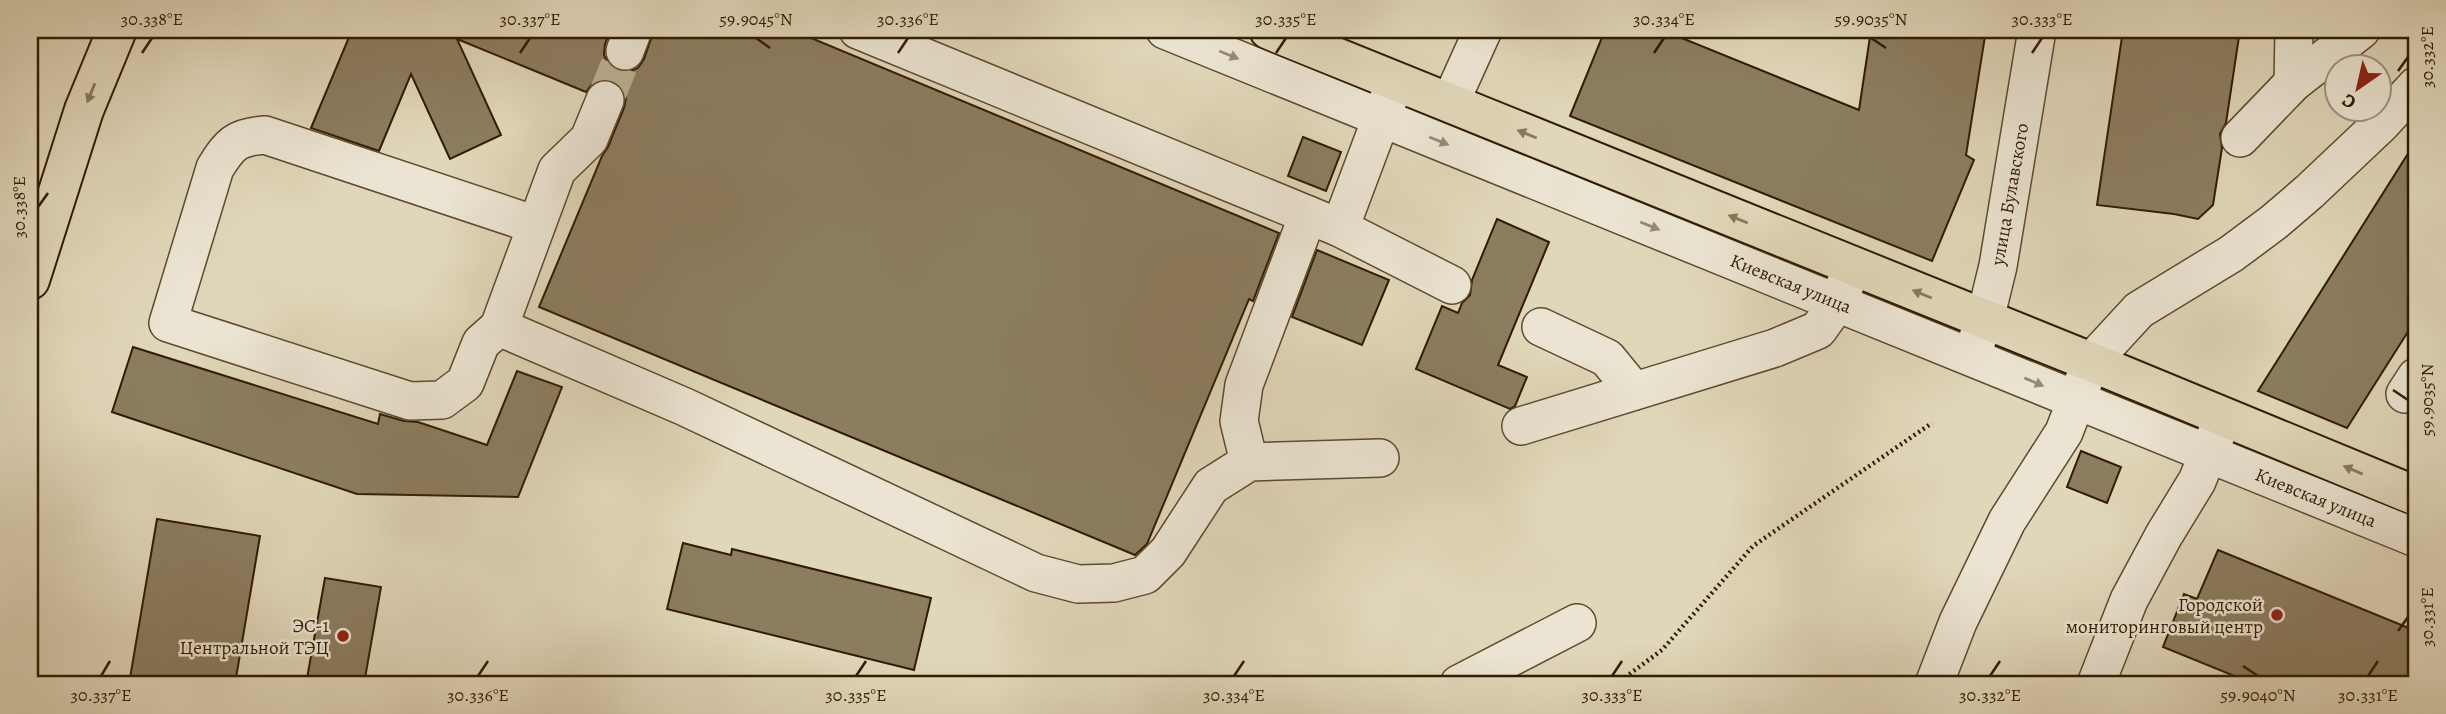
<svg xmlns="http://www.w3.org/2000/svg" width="2446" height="714" viewBox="0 0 2446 714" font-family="Alegreya,serif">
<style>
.building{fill:#8c7d60;stroke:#311c00;stroke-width:2}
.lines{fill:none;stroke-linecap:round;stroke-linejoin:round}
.minor-tunnel{stroke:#bdb194;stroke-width:37;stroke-dasharray:37 18;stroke-linecap:butt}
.minor-casing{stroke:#5d4a2e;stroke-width:40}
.major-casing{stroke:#311c00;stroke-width:42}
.path{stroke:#311c00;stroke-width:4.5;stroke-dasharray:2 3.5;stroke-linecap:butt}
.minor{stroke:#ebe4d2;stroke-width:37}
.major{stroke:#e0d6b9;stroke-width:38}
.oneway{fill:#978a74}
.oneway2{fill:#88795c}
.ticks{fill:none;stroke:#311c00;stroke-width:2.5}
.poi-dot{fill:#8f2418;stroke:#ebe4d2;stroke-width:2.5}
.labels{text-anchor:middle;stroke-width:5;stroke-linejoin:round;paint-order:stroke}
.street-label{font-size:19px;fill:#311c00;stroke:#ebe4d2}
.poi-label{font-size:19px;fill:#311c00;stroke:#ebe4d2;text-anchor:end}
.neatline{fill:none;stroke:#311c00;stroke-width:2.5}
.ticks-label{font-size:18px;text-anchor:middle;fill:#311c00}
</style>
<rect width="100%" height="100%" fill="#e0d6b9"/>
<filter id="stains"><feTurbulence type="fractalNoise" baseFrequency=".00286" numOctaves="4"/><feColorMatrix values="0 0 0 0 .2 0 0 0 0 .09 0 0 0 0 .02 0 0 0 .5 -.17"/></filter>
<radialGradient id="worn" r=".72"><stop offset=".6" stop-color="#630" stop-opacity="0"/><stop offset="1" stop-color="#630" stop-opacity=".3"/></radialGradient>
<!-- building -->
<g class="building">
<path d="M352,30H611L605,44L604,55L609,65L618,71L628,72L638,68L644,59L654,30H792L1279,233L1253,301L1249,299L1147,544L1135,555L539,307L602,156L608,147L624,108L626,98L622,88L614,81L603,79L593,83L586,92L457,39L501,135L450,159L411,74L379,151L311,128Z"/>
<path d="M1605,30H1662L1859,110L1871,30H1986L1966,155L1974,160L1932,261L1570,116Z"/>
<path d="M2123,30H2240L2226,123L2220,134L2222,148L2213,205L2198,219L2174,214L2097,205Z"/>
<path d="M1303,137L1341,152L1326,191L1288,176Z"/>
<path d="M2416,141V319L2347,428L2258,391Z"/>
<path d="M1497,219L1549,242L1498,365L1527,377L1515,406L1510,409L1416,369L1442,306L1458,313L1462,303L1470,295L1472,280Z"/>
<path d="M1317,250L1389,280L1362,345L1292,317Z"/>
<path d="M133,347L378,424L380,414L404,421L418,422L487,445L517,371L562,387L518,497L357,494L112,412Z"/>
<path d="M2081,451L2121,467L2107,503L2067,487Z"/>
<path d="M157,519L260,536L235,684H129Z"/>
<path d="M683,543L731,555L732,549L931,598L914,670L667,609Z"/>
<path d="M2218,550L2416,631V684H2254L2163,647L2184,594L2197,599Z"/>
<path d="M325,578L381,587L364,684H306Z"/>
</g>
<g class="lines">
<!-- minor-tunnel -->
<path class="minor-tunnel" d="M605,100L625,51"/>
<!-- minor casing -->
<g class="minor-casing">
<g id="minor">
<path d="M858,30L1340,228L1452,285"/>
<path d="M1165,30L2416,538"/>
<path d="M625,51L633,30"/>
<path d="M2293,83L2294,30"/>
<path d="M605,100L589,139L557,170L499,327L685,407L1036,573L1078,584L1114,583L1145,575L1168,552L1211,486L1249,462L1380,458"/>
<path d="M1450,103L1483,30"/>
<path d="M2240,138L2293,83L2361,30"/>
<path d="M1340,228L1390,95"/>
<path d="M499,327L481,343L465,383L442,400L410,401L168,323L215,168C230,144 236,137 265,135L536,225"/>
<path d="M1541,327L1607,358L1634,391"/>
<path d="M1974,348L1985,319L1998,266L2037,30"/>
<path d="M2405,394L2416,377"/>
<path d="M1521,426L1775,348L1818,330L1838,302L1847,280"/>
<path d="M1249,462L1239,421L1244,385L1308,215"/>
<path d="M1459,684L1577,623"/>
<path d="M1934,684L1958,622L2007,521L2064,432L2091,362L2139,310L2231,254L2274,222L2309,192L2381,124L2416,86"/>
<path d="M2096,684L2129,600L2164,535L2197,481L2218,430"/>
</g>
</g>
<!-- major casing -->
<g class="major-casing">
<g id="major">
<path d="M1269,30L2091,362L2416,496"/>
<path d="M30,280L84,110L117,30"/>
</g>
</g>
<!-- path -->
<g class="path">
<path d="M2087,33V30"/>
<path d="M1616,684L1662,650L1753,546L1932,423"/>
</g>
<!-- minor -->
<use href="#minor" class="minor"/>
<!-- major -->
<use href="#major" class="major"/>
</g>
<!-- one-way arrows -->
<defs><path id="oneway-solid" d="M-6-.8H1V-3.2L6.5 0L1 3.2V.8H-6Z" transform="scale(1.75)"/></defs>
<g class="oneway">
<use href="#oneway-solid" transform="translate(1229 55) rotate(22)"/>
<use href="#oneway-solid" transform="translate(1439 141) rotate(22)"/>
<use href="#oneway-solid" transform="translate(1650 226) rotate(22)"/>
<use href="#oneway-solid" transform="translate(2034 382) rotate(23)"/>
</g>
<g class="oneway2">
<use href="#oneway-solid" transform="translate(91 93) rotate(112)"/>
<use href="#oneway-solid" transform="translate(1527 134) rotate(-158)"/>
<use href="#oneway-solid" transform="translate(1738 219) rotate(-158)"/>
<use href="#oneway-solid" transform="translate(1922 294) rotate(-158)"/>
<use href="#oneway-solid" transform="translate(2353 470) rotate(-157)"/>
</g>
<!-- ticks -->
<path class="ticks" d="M756,38L770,48M1871,38L1886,48M142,53L152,38M520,53L530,38M898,53L908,38M1276,53L1286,38M1654,53L1664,38M2032,53L2042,38M2398,71L2408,57M38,207L48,193M2393,390L2408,400M2398,631L2408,617M2243,666L2258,676M101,676L110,661M478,676L488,661M856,676L866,661M1234,676L1244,661M1612,676L1622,661M1990,676L2000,661M2368,676L2378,661"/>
<!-- markers -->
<g class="poi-dot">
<circle cx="2277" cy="615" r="7"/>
<circle cx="343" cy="636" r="7"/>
</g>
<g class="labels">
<!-- street labels -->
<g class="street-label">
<text transform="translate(2009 194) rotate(-80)" y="7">улица Булавского</text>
<text transform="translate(1791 283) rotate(22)" y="7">Киевская улица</text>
<text transform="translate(2316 497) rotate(22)" y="7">Киевская улица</text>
</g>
<!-- poi labels -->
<g class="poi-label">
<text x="2263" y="611">Городской<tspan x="2263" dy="22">мониторинговый центр</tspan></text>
<text x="329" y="632">ЭС-1<tspan x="329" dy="22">Центральной ТЭЦ</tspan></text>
</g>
</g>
<!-- margin -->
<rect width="2446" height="714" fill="none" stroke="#e0d6b9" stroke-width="77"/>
<!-- north arrow -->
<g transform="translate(2358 88) rotate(214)"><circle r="33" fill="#ebe4d2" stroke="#a1947e" stroke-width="2"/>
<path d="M0-5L12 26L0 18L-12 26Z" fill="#8f2418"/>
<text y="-10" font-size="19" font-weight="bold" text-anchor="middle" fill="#311c00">С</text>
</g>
<rect x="38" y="38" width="2370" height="638" class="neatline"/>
<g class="ticks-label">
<text x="152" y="25">30.338°E</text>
<text x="530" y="25">30.337°E</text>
<text x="756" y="25">59.9045°N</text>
<text x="908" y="25">30.336°E</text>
<text x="1286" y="25">30.335°E</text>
<text x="1664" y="25">30.334°E</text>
<text x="1871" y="25">59.9035°N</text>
<text x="2042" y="25">30.333°E</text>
<text transform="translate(2427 57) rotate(-90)" y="6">30.332°E</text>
<text transform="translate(19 207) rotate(-90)" y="6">30.338°E</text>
<text transform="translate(2427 400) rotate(-90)" y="6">59.9035°N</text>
<text transform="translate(2427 617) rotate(-90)" y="6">30.331°E</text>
<text x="101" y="701">30.337°E</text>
<text x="478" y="701">30.336°E</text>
<text x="856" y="701">30.335°E</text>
<text x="1234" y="701">30.334°E</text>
<text x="1612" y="701">30.333°E</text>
<text x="1990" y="701">30.332°E</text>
<text x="2258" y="701">59.9040°N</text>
<text x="2368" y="701">30.331°E</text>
</g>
<rect width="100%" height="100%" filter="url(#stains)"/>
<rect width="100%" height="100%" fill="url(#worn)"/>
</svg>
